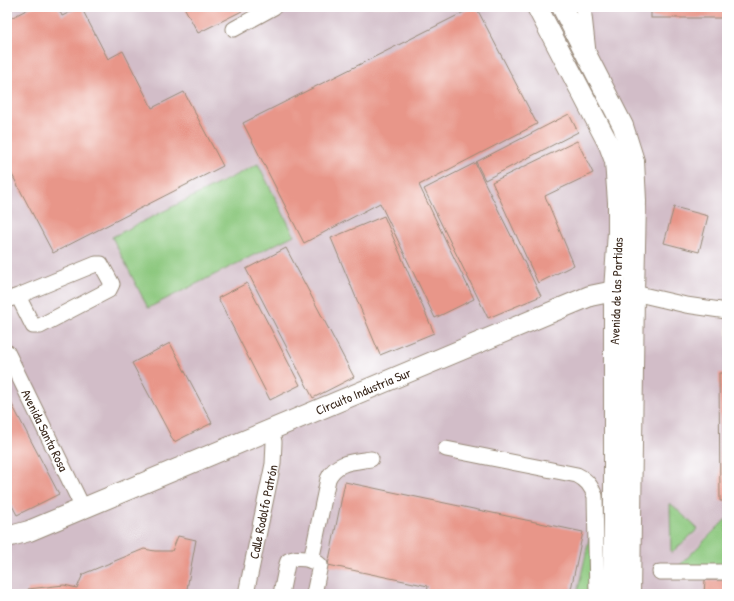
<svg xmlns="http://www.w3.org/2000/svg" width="734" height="601" viewBox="0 0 734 601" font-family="'Patrick Hand',sans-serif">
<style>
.industrial{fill:#d2bdc8}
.green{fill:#8cc87e;stroke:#64794e}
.building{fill:#e89689}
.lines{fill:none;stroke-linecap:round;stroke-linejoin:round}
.minor-casing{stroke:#978877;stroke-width:17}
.major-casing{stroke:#978877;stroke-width:22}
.minor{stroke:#fff;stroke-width:15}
.major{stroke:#fff;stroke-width:20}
.labels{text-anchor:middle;stroke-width:4;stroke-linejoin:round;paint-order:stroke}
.street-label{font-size:13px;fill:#3b2a1e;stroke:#fff}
</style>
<rect width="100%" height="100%" fill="#fff"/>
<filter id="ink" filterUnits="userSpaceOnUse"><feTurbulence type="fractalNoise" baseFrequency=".025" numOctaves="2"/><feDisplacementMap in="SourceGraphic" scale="8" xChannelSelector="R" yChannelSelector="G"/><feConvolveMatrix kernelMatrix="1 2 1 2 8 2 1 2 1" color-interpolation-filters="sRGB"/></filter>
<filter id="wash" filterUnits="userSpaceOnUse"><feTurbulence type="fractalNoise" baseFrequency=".012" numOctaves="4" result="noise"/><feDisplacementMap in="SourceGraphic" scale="16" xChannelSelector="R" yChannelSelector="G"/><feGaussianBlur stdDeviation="0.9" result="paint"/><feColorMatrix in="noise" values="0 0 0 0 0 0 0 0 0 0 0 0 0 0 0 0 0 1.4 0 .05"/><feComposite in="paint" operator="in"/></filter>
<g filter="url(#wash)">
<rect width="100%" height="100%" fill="#f3e7d0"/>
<!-- industrial -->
<rect class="industrial" x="7" y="7" width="720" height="587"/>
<!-- green -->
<g class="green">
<path d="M258,164L294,235L148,308L112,237Z"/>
<path d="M670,503L698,529L671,553Z"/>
<path d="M725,520H727V566L678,567Z"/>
<path d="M591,531L592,594H577Z"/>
</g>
<g id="blocks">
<!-- building -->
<g class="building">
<path d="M32,7H58L62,16L81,7L108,59L123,51L152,108L184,92L223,166L53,253L7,165V20Z"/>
<path d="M184,7H250L198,33Z"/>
<path d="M474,7H476L537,124L419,185L474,299L435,318L380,203L304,243L243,123Z"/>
<rect x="651" y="7" width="76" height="11"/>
<path d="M569,114L578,132L485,180L476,162Z"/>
<path d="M577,141L593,173L545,196L574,265L538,283L492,182Z"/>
<path d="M475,163L541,296L488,318L424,189Z"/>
<path d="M674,207L708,216L699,252L664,243Z"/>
<path d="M384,216L434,333L380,355L331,238Z"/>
<path d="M286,248L354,377L313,398L246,269Z"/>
<path d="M247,283L300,385L270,400L218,298Z"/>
<path d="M170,343L212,423L174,442L132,363Z"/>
<path d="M719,373H727V501H720Z"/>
<path d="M7,395L59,494L17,515L7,496Z"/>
<path d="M345,482L583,532L570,594H427L428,586L328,565Z"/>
<path d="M178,536L196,540L186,594H27L28,589L64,585L77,588L83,574L144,549L155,551H172Z"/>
<path d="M705,580H727V594H704Z"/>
</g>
</g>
</g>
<g filter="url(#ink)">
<use href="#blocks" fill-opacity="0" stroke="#978877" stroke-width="1"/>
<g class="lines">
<!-- minor casing -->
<g class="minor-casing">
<g id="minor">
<path d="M583,7L588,52"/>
<path d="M234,29L274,7"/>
<path d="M634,293L686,305L727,311"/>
<path d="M7,300L18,296L96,264H101L112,284L109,290L40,326H33L18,296"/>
<path id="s1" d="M7,352L83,508"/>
<path d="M446,449L577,475C587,480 591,486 595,496L597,594"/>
<path d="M311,561L328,479C336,461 354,462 371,459"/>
<path d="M660,572H727"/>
<path id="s2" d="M246,594L273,464L274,442L271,429"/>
<path d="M281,594L287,564L288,561C296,556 314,559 320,565L314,594"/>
</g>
</g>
<!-- major casing -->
<g class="major-casing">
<g id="major">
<path d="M537,7L609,145L615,161L618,202V232L614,291V594"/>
<path d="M562,7L623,126L634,161L636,201L634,293L630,594"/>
<path id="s3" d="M7,537L29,531L590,296L614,291L634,293"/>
</g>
</g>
<!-- minor -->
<use href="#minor" class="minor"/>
<!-- major -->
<use href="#major" class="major"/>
</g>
</g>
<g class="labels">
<!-- street labels -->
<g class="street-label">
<text transform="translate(616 291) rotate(-88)" y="5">Avenida de las Partidas</text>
<text dy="5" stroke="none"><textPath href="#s3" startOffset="385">Circuito Industria Sur</textPath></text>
<text dy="5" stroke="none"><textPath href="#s1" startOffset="87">Avenida Santa Rosa</textPath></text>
<text dy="5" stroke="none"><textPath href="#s2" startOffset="84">Calle Rodolfo Patrón</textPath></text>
</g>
</g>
<!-- margin -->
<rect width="734" height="601" fill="none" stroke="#fff" stroke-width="24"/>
</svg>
